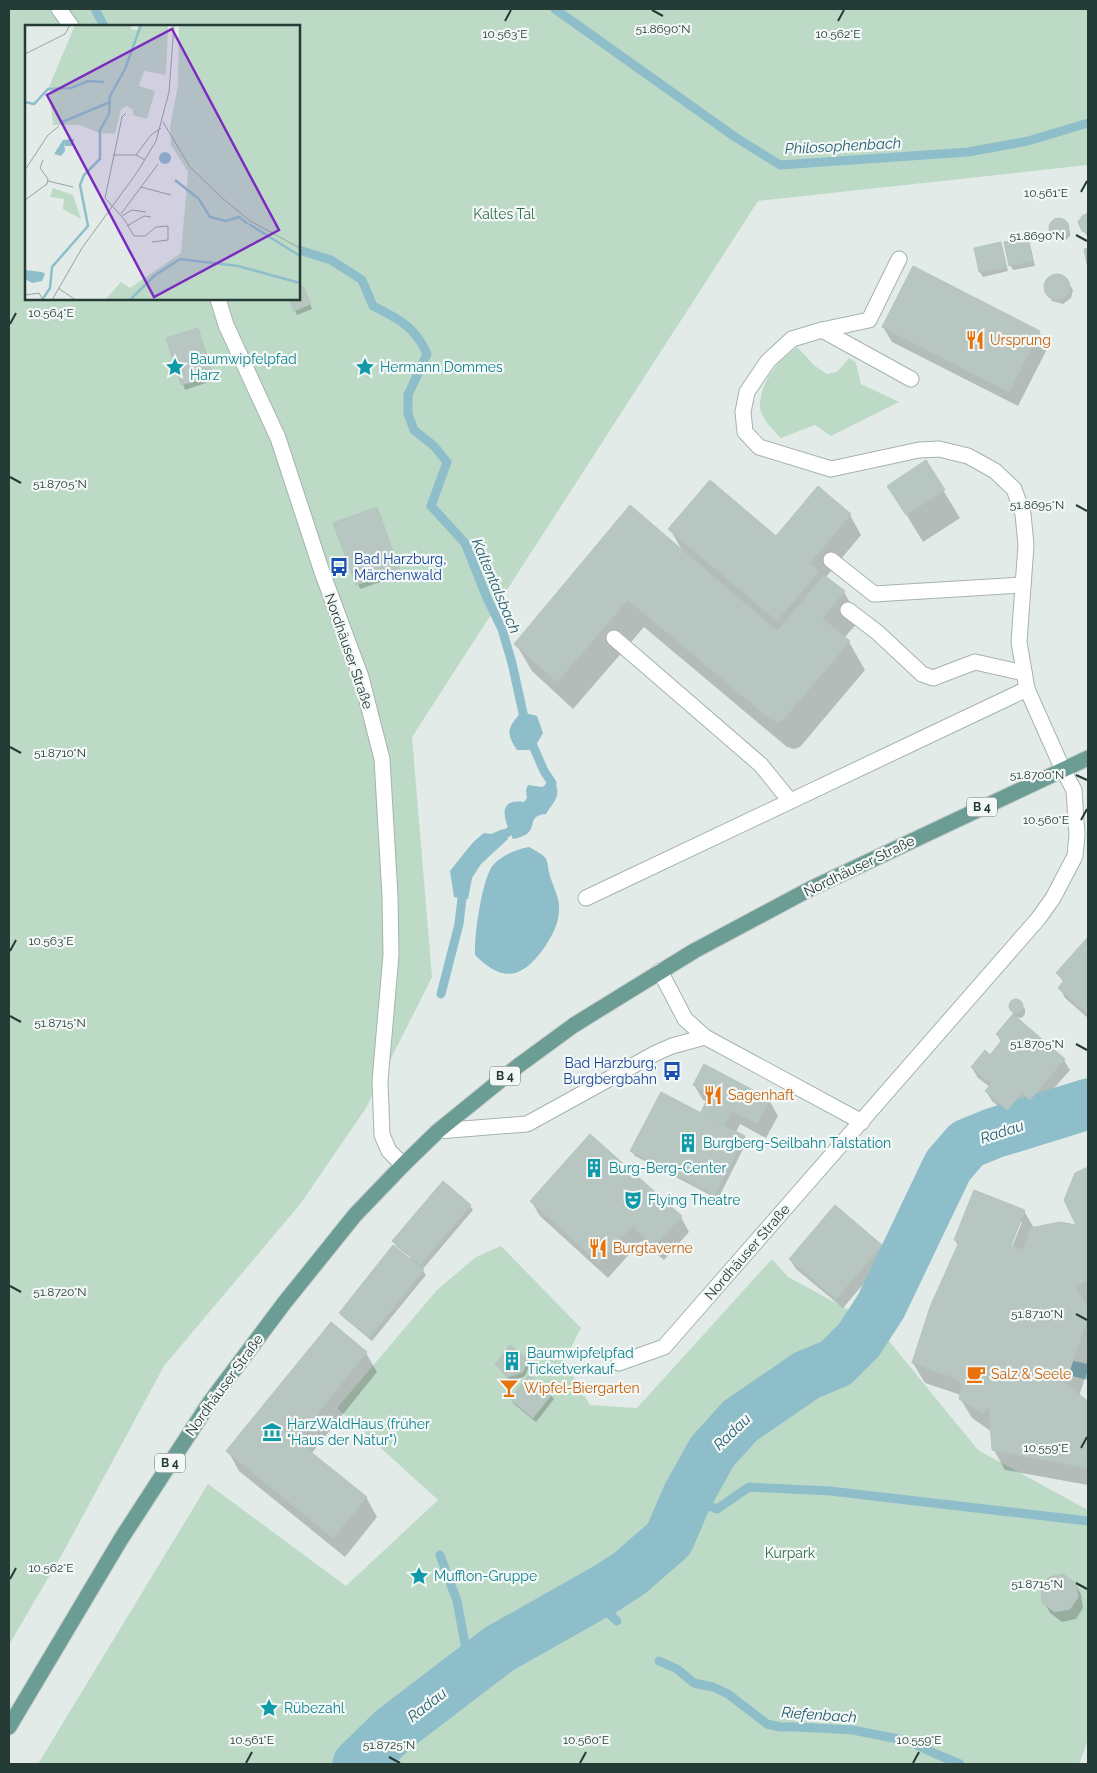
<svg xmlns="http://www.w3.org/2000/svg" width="1097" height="1773" viewBox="0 0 1097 1773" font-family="Raleway,sans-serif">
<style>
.green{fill:#bddac7;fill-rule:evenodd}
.water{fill:#8fbecb}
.shadow{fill:#0003;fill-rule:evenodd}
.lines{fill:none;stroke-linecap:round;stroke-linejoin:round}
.stream{stroke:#8fbecb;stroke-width:9}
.river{stroke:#8fbecb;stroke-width:51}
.building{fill:#b8c6c1;stroke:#b5c4bf}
.lane-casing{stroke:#a5b3af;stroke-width:17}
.street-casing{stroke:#a5b3af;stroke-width:17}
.primary-casing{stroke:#c2c8c7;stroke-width:17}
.lane{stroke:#fff;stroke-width:15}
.street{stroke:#fff;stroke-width:15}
.primary{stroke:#6b9d94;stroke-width:15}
.ticks{fill:none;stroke:#243b36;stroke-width:2}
.labels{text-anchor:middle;stroke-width:4.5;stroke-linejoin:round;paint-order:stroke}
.shield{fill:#f3f8f6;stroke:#627470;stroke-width:1}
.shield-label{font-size:12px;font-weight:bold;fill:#243b36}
.park-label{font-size:14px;fill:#326e4d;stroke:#f3f8f6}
.food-label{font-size:14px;fill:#c56008;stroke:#f3f8f6;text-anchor:start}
.culture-label{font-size:14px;fill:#0d838f;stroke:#f3f8f6;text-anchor:start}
.transit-label{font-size:14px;fill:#164399;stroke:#f3f8f6;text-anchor:start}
.street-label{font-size:14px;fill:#243b36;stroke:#f3f8f6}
.water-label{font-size:15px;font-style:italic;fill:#235e71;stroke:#f3f8f6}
.inset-river{fill:none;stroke:#8fbecb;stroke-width:2.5}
.inset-road{fill:none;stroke:#96a5a1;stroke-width:1}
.view{fill:#7b2cbf;fill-opacity:0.15;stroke:#7b2cbf;stroke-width:2.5}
.inset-edge{fill:none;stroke:#243b36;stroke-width:2.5}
.ticks-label{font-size:12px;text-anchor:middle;fill:#243b36;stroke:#f3f8f6;stroke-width:4.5;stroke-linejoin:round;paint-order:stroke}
</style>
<rect width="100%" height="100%" fill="#e2ebe8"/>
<!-- green -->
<g class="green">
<path d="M9,9H1088V165L758,201L412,737L432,977L366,1108L301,1203L164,1366L65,1549L9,1645ZM26,26H299V299H26Z"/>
<path d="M797,347L815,366L827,374L837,372L849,358L856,363L861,384L899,402L831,436L815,425L781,438C773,430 762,420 760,407C759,404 761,399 761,396C766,374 780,360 797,347Z"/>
<path d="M501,1246L581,1328L564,1361L590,1405L637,1408L772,1259L788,1277L875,1324L978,1450L1088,1510V1740L1079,1764H38L208,1484L346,1586L438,1500L337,1408L437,1290L476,1257Z"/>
</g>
<!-- water -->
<g class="water">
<path d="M521,712L537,716L543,733L533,750H517C505,732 508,728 521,712Z"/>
<path d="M552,783L556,785C561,797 552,804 546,814C522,816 544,834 513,839C506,823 494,798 524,802L527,798L526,790L528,785L542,787Z"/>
<path d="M503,829L508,839L481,864L472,878L468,899L454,897L450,871C461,858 470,843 484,833L491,834Z"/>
<path d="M529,847C553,860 544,857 551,879C554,888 560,900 559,909C559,924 552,936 544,948C522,979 503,983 475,955C474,937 482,876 494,864C503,855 517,849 529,847Z"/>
<path d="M1073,1361L1088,1364V1380L1068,1375Z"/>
</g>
<!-- shadow -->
<g class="shadow">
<path d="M1085,215H1088V237L1081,228Z"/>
<path d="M1058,219L1064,221L1070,231V236L1064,242L1056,240L1050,229L1053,221Z"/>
<path d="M1028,239L1030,244L1035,266L1013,270L1010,265Z"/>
<path d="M1000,244L1003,249L1008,271L983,277L980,272L976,249Z"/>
<path d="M1059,275L1066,278L1073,290L1071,298L1063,304L1052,301L1045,285L1051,276Z"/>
<path d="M303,288L312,309L297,315L290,299H299V289Z"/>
<path d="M883,327L1039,332L1048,347L1018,406L892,342Z"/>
<path d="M198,329L215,380L185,390L167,338Z"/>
<path d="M926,462L960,518L923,542L889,486Z"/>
<path d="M377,509L401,575L360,589L335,523Z"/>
<path d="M850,515L861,535L826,577L844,592L860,620L844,638L849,642L865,670L800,747L794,749L787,747L644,627L573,709L532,671L516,644L682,550L670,529L777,537Z"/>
<path d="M1088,938V1018L1065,998L1060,988L1064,984L1058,973Z"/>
<path d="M1014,1001H1018L1025,1009V1014L1022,1018L1014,1017L1064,1060L1070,1070L1036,1109L1028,1102L1013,1119L992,1101L986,1091L990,1087L978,1078L972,1068L990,1056L1002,1043L997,1035L1014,1015L1011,1009V1004Z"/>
<path d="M705,1066L769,1100L778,1116L766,1138L740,1124L736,1132L744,1137L747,1141L718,1199L635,1156L632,1151L704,1116L702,1112L708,1102L703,1100L694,1085Z"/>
<path d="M1088,1169V1306L1086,1307L1088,1310V1369L1079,1396L1088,1403V1485L1005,1470L994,1450L992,1432L972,1418L960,1398L961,1395L925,1383L913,1363L958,1245L955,1240L1024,1211L1034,1228L1079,1227L1076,1174ZM1019,1222H1022L1010,1252L1007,1251Z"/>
<path d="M531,1201L681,1217L689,1232L664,1260L641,1241L608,1278L540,1216Z"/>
<path d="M470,1206L473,1210L422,1270L426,1275L372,1341L343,1317L340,1313L411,1258L396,1246L394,1241Z"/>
<path d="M881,1246L887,1256L843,1308L796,1269L790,1259Z"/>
<path d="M366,1353L377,1372L311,1454L366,1497L377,1517L345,1557L239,1471L228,1451Z"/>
<path d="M527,1360L530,1364L525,1376L511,1382L500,1369Z"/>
<path d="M551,1395L554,1399L536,1422L514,1404L511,1399Z"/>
<path d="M1075,1584L1081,1594L1083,1608L1076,1619L1062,1622L1050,1613L1044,1602Z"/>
</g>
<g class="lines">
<!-- stream -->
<g class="stream">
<path d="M95,9L104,26"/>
<path d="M555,9L735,137L780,165L968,152L1028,141L1088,123"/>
<path d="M299,250L331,260L362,280L373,306C397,318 416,327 427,354L408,395V414L414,430L434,446L447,462L431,506L465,543L487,598L502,629L512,663L525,722"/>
<path d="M530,739L544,771L552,783L546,791"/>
<path d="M505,834L510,831"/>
<path d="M441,994L459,924L462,898"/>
<path d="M687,1497L717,1509L749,1487L830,1491L1088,1521"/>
<path d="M440,1555L457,1601L470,1670"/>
<path d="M592,1597L617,1621"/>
<path d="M659,1661L677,1669L694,1683L713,1687L728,1694L767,1724L780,1727H796L853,1730L908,1741L936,1754L960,1764"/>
</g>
<!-- river -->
<path class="river" d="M358,1764L393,1730L499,1649L607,1588L630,1573L669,1539L687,1497L712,1452L740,1421L807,1375L836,1363L859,1340L881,1306L948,1166L967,1144L994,1133L1088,1104"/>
</g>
<!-- building -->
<g class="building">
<path d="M1088,213V233L1082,231L1078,222L1082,216Z"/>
<circle cx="1059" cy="228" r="10"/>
<path d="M1028,238L1033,261L1009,266L1004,242Z"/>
<path d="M1001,242L1006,267L979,272L974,248Z"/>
<path d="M1088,248V269L1084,249Z"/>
<path d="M913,266L1040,331L1009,392L882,327Z"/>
<circle cx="1057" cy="287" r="13"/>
<path d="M303,286L311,304L294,311L289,299H299V288Z"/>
<path d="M198,328L213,376L181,385L166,338Z"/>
<path d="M926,460L945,490L906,515L887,486Z"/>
<path d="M710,480L776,536L818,486L851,514L810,563L819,571L777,621L668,529Z"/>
<path d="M630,505L777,631L824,575L845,591L822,618L850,641L784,719L777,722L770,719L628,600L557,682L514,644Z"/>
<path d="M377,507L400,570L356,585L333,523Z"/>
<path d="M1088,937V1014L1058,988L1064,981L1056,973Z"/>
<circle cx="1016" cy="1006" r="7"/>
<path d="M1013,1014L1065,1059L1030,1100L1022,1093L1007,1110L985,1091L991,1084L971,1067L985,1050L990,1055L1002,1040L996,1034Z"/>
<path d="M704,1064L770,1099L757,1124L731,1110L724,1124L701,1112L710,1094L693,1085Z"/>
<path d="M661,1092L745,1136L715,1195L630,1151Z"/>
<path d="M590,1134L682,1216L654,1246L632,1226L599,1263L530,1201Z"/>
<path d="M1088,1167V1280L1075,1287L1088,1307V1317L1068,1375L1059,1372L1056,1381L1064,1383L1088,1401V1468L992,1450L989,1406L982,1413L959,1399L962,1384L955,1378L912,1363L930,1307L959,1242L954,1240L974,1190L1025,1210L1011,1246L1024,1250L1030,1228L1060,1222L1076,1225L1064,1200L1075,1173Z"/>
<path d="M443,1181L471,1205L420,1265L392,1241Z"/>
<path d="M835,1205L882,1245L836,1299L789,1259Z"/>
<path d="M393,1245L424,1270L369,1337L339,1313Z"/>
<path d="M331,1322L367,1352L296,1440L367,1497L333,1538L226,1451Z"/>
<path d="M510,1345L528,1359L523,1372L507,1377L495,1364Z"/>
<path d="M529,1375L552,1394L533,1418L510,1399Z"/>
<path d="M1063,1574L1076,1583L1078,1597L1070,1609L1055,1612L1042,1603L1041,1589L1049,1577Z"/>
</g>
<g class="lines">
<!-- lane casing -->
<g class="lane-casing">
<g id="lane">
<path d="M822,330L869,320L899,259"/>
<path d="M911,379L822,330L792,339L768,361L747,392L743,412L745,432L759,447L831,469L919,450L939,449L968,456L995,471L1014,489L1023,514L1026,545L1019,642L1027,689L1063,770"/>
<path d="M831,560L874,594L1023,585"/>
<path d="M848,610L877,632L922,674L933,678L975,662L1024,673"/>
<path d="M614,638L761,765L790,801"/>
<path d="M586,898L1027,689"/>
<path d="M438,1131L527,1124L656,1053L672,1046L705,1037"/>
</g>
</g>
<!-- street casing -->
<g class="street-casing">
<g id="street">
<path d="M59,9L71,26"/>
<path d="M218,299L226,325L278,438L322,572L361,677L382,759L390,896L391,955L380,1081L382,1135L389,1151L403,1165"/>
<path d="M660,971L685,1019L705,1037L862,1122"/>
<path d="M619,1363L664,1347L1038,919L1053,898L1075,856L1077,835L1074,790L1063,770"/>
</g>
</g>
<!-- primary casing -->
<g class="primary-casing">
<path id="primary" d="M9,1727L121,1539L210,1402L285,1302L355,1215L403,1165L438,1131L518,1066L574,1025L694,951L810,889L1088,758"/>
</g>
<!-- lane -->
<use href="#lane" class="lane"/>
<!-- street -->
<use href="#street" class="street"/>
<!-- primary -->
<use href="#primary" class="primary"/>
</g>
<!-- ticks -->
<path class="ticks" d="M652,10L663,16M505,21L511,10M838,21L844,10M1081,192L1087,181M1076,235L1087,241M10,324L16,313M10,477L21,483M1076,505L1087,511M10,747L21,753M1076,775L1087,780M1081,820L1087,809M10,951L16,940M10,1016L21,1022M1076,1044L1087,1050M10,1286L21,1292M1076,1314L1087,1320M1081,1448L1087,1437M10,1579L16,1568M1076,1583L1087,1589M389,1757L400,1763M246,1763L252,1752M580,1763L586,1752M913,1763L919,1752"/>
<!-- icons -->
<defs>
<g id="restaurant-bare" transform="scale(1.5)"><path d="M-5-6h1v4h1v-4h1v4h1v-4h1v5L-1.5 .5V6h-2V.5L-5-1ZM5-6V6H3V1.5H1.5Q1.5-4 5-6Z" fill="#e8710a" stroke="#f3f8f6" stroke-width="2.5" paint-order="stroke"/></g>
<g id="sight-bare" transform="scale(1.5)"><path d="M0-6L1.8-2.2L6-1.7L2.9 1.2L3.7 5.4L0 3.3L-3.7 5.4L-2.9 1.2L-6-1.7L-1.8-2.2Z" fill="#0f9aa8" stroke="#f3f8f6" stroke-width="2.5" paint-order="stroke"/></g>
<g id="bus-bare" transform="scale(1.5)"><path d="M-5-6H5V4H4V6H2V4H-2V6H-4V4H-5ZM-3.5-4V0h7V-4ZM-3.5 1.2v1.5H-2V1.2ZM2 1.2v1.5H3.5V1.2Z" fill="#1a4fb4" stroke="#f3f8f6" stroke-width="2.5" paint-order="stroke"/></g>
<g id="building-bare" transform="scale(1.5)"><path d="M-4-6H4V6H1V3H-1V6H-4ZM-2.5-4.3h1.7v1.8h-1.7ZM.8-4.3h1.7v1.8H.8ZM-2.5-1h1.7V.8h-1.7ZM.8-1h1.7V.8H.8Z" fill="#0f9aa8" stroke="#f3f8f6" stroke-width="2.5" paint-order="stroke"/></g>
<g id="theatre-bare" transform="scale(1.5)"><path d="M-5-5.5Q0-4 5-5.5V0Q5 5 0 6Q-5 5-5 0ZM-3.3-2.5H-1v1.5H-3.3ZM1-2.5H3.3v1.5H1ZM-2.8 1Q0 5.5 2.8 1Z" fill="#0f9aa8" stroke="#f3f8f6" stroke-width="2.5" paint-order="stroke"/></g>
<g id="cafe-bare" transform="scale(1.5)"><path d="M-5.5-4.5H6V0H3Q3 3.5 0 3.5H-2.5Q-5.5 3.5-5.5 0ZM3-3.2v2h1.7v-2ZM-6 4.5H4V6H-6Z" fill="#e8710a" stroke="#f3f8f6" stroke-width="2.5" paint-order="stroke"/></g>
<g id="bar-bare" transform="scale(1.5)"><path d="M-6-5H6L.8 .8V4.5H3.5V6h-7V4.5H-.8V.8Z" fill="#e8710a" stroke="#f3f8f6" stroke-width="2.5" paint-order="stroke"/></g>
<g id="museum-bare" transform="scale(1.5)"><path d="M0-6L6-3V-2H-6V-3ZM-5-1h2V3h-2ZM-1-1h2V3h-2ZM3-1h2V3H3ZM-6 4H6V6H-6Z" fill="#0f9aa8" stroke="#f3f8f6" stroke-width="2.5" paint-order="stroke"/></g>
</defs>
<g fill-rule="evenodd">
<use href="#restaurant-bare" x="975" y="340"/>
<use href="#sight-bare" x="175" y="367"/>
<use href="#sight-bare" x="365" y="367"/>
<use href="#bus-bare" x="339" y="567"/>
<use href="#bus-bare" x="672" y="1071"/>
<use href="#restaurant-bare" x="713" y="1095"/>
<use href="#building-bare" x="688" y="1143"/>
<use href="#building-bare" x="594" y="1168"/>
<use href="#theatre-bare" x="633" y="1200"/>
<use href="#restaurant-bare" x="598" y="1248"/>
<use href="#building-bare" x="512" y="1361"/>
<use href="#cafe-bare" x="976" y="1374"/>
<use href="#bar-bare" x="509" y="1388"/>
<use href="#museum-bare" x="272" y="1432"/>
<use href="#sight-bare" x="419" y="1576"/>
<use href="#sight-bare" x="269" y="1708"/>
</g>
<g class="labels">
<!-- shield labels -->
<g class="shield">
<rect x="967" y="797.5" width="30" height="19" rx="4"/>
<rect x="490" y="1066.5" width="30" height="19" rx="4"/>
<rect x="155" y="1453.5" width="30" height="19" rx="4"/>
</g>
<g class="shield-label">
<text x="982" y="811">B 4</text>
<text x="505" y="1080">B 4</text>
<text x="170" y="1467">B 4</text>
</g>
<!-- park labels -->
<g class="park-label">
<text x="504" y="219">Kaltes Tal</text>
<text x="790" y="1558">Kurpark</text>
</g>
<!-- food labels -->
<g class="food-label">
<text x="990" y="345">Ursprung</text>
<text x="728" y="1100">Sagenhaft</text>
<text x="613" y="1253">Burgtaverne</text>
<text x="991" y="1379">Salz &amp; Seele</text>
<text x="524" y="1393">Wipfel-Biergarten</text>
</g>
<!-- culture labels -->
<g class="culture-label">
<text x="190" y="364">Baumwipfelpfad<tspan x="190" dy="16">Harz</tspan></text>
<text x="380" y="372">Hermann Dommes</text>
<text x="703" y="1148">Burgberg-Seilbahn Talstation</text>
<text x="609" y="1173">Burg-Berg-Center</text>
<text x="648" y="1205">Flying Theatre</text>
<text x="527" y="1358">Baumwipfelpfad<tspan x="527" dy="16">Ticketverkauf</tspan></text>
<text x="287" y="1429">HarzWaldHaus (früher<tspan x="287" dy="16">"Haus der Natur")</tspan></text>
<text x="434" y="1581">Mufflon-Gruppe</text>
<text x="284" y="1713">Rübezahl</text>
</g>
<!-- transit labels -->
<g class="transit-label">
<text x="354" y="564">Bad Harzburg,<tspan x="354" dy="16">Märchenwald</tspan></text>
<text x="657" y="1068" text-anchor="end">Bad Harzburg,<tspan x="657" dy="16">Burgbergbahn</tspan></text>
</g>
<!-- street labels -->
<g class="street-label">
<text transform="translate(349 651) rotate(71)" y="5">Nordhäuser Straße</text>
<text transform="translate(859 866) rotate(-26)" y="5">Nordhäuser Straße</text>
<text transform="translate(747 1252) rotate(-49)" y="5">Nordhäuser Straße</text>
<text transform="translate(224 1385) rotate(-54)" y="5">Nordhäuser Straße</text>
</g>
<!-- water labels -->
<g class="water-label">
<text transform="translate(843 146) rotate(-3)" y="5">Philosophenbach</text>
<text transform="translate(496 586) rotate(67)" y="5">Kaltentalsbach</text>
<text transform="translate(1002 1132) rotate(-18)" y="5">Radau</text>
<text transform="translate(732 1432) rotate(-44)" y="5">Radau</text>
<text transform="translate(427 1705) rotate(-38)" y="5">Radau</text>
<text transform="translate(819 1715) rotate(4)" y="5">Riefenbach</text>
</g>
</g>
<!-- overview -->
<g transform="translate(25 25)">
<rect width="275" height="275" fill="#e2ebe8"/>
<path d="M50,0H106V4L112,5L114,0H143L141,50L119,46L114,61L130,66L122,94L108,90V85L102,81L96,84L90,109L74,108L55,100H28L24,62ZM154,0H275V275H80L96,257L105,263L156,228L163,147L146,120L145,102L153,60ZM28,163L48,170L56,194L38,184L39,174L25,172Z" fill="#bddac7"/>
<path d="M49,114L47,121H40L39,117L40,126L36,131L29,129L38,115ZM134 133a6 6 0 1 1 12 0a6 6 0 1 1-12 0ZM0,245L17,247L20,249L17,256L7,258L0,254Z" fill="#8fbecb"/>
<path class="inset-river" d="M0,77L9,79L23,64L46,63L63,56L79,57M35,98L85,77M150,155L174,174L185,192L201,196L214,192L223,199M224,199L275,231M17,275L25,263L27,242L63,201L55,160L59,150L75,134V105L84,89L85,71L100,44L116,0M105,275L129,251L155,234L213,241L275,258"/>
<path class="inset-road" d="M0,29L40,9L45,0M101,88L97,92L80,173L99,194L109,211H120L131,202L143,201V215L127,217M138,97L165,142L196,172L225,196L275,223M88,130H111L120,135M111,130L126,110L136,103M0,145L23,110L34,101M23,156L48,162M116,162L146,170M0,175L22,159L23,154L15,143L18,135M96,189L133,139M97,191L107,185L121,187M102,201L119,191L126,192M33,263L51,275M0,270L14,268L18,275M27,275L57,223L113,146L131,116L144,67L149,0"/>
<path class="view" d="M147,4L254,205L129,272L22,70Z"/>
<rect width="275" height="275" class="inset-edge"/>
</g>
<g class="ticks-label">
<text x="663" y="33">51.8690°N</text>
<text x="505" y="38">10.563°E</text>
<text x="838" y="38">10.562°E</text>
<text x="1046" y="197">10.561°E</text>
<text x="1037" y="240">51.8690°N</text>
<text x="51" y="317">10.564°E</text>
<text x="60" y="488">51.8705°N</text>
<text x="1037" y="509">51.8695°N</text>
<text x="60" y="757">51.8710°N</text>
<text x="1037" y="779">51.8700°N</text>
<text x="1046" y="824">10.560°E</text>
<text x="51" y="945">10.563°E</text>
<text x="60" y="1027">51.8715°N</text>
<text x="1037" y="1048">51.8705°N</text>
<text x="60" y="1296">51.8720°N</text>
<text x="1037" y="1318">51.8710°N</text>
<text x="1046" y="1452">10.559°E</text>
<text x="51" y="1572">10.562°E</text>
<text x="1037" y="1588">51.8715°N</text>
<text x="252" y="1744">10.561°E</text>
<text x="586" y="1744">10.560°E</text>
<text x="919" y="1744">10.559°E</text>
<text x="389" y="1749">51.8725°N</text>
</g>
<!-- border -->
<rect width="1097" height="1773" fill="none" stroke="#243b36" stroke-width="20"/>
</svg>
